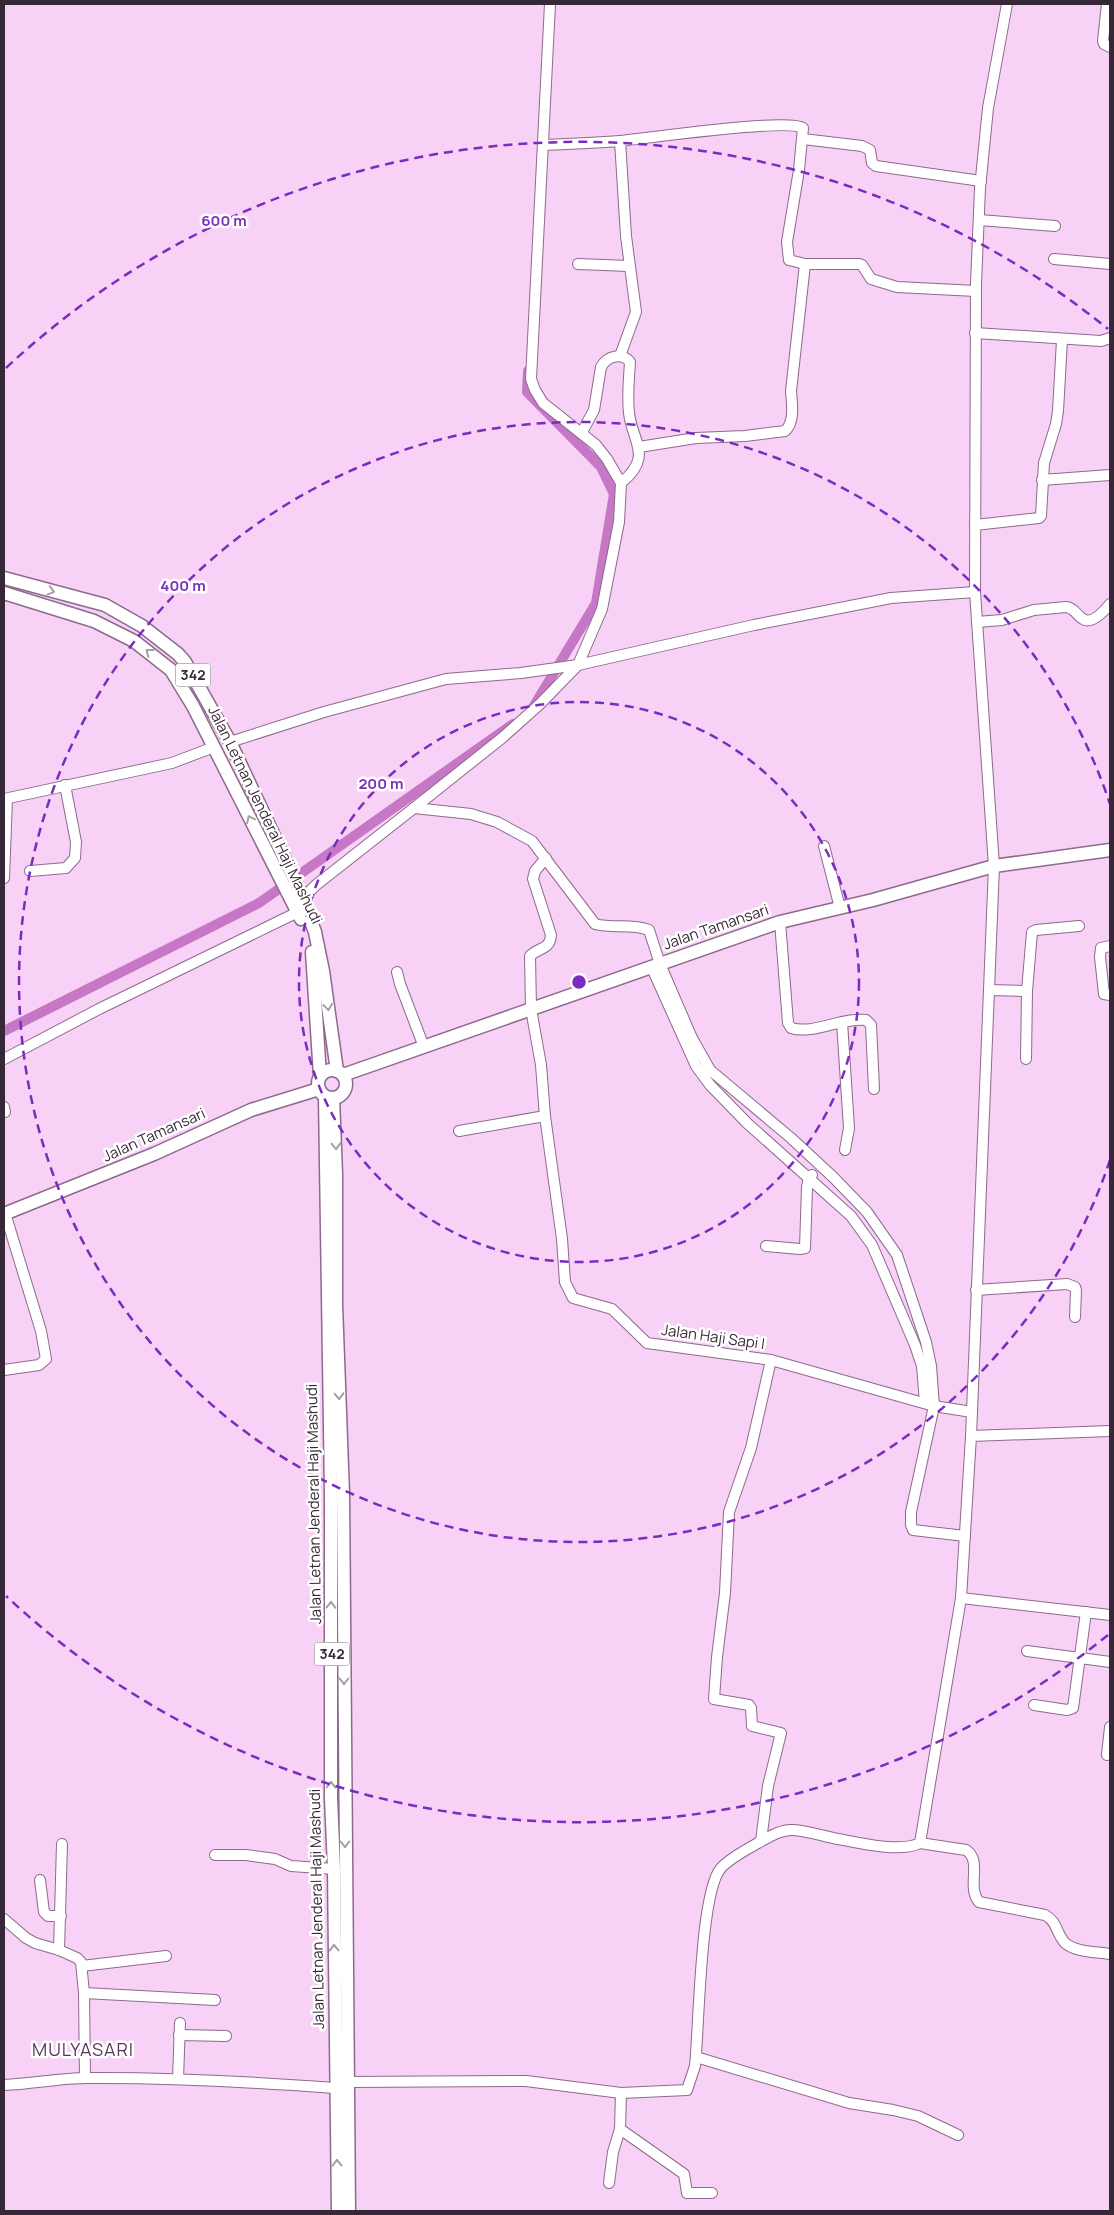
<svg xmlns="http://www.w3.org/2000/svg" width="1114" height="2215" viewBox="0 0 1114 2215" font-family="Manrope,sans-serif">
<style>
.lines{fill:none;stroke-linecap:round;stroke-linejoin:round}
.canal{stroke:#c677c6;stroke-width:10}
.minor-casing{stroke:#8d6a8c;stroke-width:12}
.major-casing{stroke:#8d6a8c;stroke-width:15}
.minor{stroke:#fff;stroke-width:10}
.major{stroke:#fff;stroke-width:12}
.oneway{stroke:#a59ea5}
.ring{fill:none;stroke:#7b2cbf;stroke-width:2.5;stroke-dasharray:9 6}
.labels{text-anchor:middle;stroke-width:5;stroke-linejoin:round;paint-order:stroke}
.shield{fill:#fff;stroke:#736873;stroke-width:1}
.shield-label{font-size:14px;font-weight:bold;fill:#372837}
.street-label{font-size:15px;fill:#372837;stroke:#fff}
.quarter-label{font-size:18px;letter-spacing:1px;fill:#573756;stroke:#fff}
.centre{fill:#7b2cbf;stroke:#fff;stroke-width:2.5}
.ring-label{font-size:15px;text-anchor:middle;font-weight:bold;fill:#7b2cbf;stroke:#fff;stroke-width:5;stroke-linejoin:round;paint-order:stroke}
</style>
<rect width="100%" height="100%" fill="#f8d1f7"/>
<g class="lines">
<!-- canal -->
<g class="canal">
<path d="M528,371L527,392L601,467L614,494L596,603L532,709"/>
<path d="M4,1031L259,903L513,724"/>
</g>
<!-- minor casing -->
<g class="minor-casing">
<g id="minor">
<path d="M1107,4L1103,41L1104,44L1110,47"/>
<path d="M803,139L862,146L870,150L872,163L876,166L981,181"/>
<path d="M543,145C569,144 594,143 620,141C648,138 787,118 803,128L799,170L787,242L789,260L805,264L791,391C792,404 795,422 785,431L745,436L696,438L639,447"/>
<path d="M979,220L1055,226"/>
<path d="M1054,259L1110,264"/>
<path d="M578,264L629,266"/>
<path d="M805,264H859L862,265L871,279L897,287L976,291"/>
<path d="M975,333L1101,341L1110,338"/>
<path d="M620,356L636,312L626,236L620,141"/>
<path d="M582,432L594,410L601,367C607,356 622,352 630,362C629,379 627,396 629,413C632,442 654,456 621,483"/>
<path d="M1042,480L1110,475"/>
<path d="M975,525L1039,518L1041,516L1044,463L1056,424L1058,411L1062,340"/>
<path d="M977,622L1002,620L1034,610L1066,607C1075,608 1076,615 1083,619C1092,625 1105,610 1110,604"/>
<path d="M230,742L324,712L446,679L521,673L578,665L754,625L891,598L975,592"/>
<path d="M4,799L172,763L214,747"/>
<path d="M414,808L502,738L540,704L578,665L602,609L619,522L621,483L607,459L596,445L543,403L535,390L531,379L550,4"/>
<path d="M824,846L840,908"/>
<path d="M546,858L535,871L533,879L551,935C550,950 539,947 530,956L531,1009L541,1065L545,1116L562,1239L565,1282L573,1298L612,1309L647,1343L771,1360L934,1406L972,1412"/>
<path d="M30,871L66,868L75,858L76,842L65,785"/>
<path d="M4,878L7,799"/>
<path d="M302,899L316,885L414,808L471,814L497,822L532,841L595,924C613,929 631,923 649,930L660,964L692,1038L710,1070L791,1138L833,1177L867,1212L897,1255L926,1342L931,1366L934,1406L911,1512V1525L913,1530L965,1536"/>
<path d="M780,922L788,1023L791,1028C813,1035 842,1017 866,1020L871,1025L874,1089"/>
<path d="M1110,946L1101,948L1100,957L1104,994L1110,995"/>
<path d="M651,966L696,1066L710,1085L747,1123L851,1216L872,1245L915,1345L922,1366L925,1403"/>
<path d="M397,972L400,984L424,1047"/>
<path d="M989,990L1027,991"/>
<path d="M842,1022L849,1128L845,1150"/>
<path d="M4,1059L99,1009L298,912"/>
<path d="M1026,1059L1027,991L1032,932L1036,930L1079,926"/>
<path d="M4,1107L5,1112"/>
<path d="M459,1131L545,1116"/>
<path d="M766,1246L800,1249L805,1248L807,1187L809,1177L812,1175"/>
<path d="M976,1290L1067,1284L1075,1287L1076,1290L1075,1317"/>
<path d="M4,1370L39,1365L46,1359L41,1331L5,1213"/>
<path d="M971,1436L1110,1431"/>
<path d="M961,1598L1110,1615"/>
<path d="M1027,1651L1110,1662"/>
<path d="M1034,1705L1067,1710L1073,1708L1086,1612"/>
<path d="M1107,1755L1110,1727"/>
<path d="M761,1841L768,1786L781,1733L752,1726L751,1708L749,1705L714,1699L717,1657L725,1593L729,1512L751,1448L771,1360"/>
<path d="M920,1843L966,1850C983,1861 966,1887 979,1902L1045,1915C1057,1921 1056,1933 1065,1943C1075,1952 1097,1952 1110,1954"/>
<path d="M215,1855H246L275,1859L291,1866L334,1869"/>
<path d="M40,1880L44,1912L48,1916H61"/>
<path d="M4,1919L26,1938L35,1943L59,1950L77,1958L81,1962L84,1993L85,2078"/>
<path d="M59,1950L62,1844"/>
<path d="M82,1966L166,1956"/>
<path d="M84,1993L215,2000"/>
<path d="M179,2035L226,2036"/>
<path d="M696,2057L849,2103L893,2110L918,2116L958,2135"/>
<path d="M178,2079L180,2023"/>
<path d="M348,2082L526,2081L621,2093L687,2090L695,2066C699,2029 700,1892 721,1868C730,1858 746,1850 758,1843C769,1837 781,1829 793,1830C808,1831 823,1836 838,1839C859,1843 901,1853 920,1843L961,1598L971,1436L994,866L975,592L976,284L980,188L988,108L1007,4"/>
<path d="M4,2085C32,2084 60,2078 87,2078C170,2077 252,2082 335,2088"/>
<path d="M621,2093L620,2129L684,2174L687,2193H712"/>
<path d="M609,2183L613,2152L620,2129"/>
</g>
</g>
<!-- major casing -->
<g class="major-casing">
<g id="major">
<path d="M4,578L105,605L142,626L178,654L185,662L230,742L297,885L315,932L323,971L337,1071"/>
<path d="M4,593L94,621L134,641L171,670L193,706L301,919"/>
<path d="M312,952L320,1076"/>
<circle cx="332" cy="1084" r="14"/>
<path d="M343,1075L780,922L873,900L994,866L1110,850"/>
<path d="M325,1096L331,1493V1798L334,1869L338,2211"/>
<path d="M333,1098L336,1174V1304L343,1494L349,2211"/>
<path d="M4,1214L154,1154L251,1110L319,1089"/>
</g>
</g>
<!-- minor -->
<use href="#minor" class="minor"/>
<!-- major -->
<use href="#major" class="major"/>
</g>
<!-- one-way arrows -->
<defs><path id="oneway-chevron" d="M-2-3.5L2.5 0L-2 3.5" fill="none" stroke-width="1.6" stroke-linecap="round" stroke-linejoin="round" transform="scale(1.25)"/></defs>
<g class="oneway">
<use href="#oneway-chevron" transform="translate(51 591) rotate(15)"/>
<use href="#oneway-chevron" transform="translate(149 652) rotate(-142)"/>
<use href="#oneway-chevron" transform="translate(250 819) rotate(-116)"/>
<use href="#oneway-chevron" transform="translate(328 1007) rotate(82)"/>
<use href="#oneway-chevron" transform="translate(336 1146) rotate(88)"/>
<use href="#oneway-chevron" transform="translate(339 1396) rotate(88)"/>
<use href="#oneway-chevron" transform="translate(331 1605) rotate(-89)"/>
<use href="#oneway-chevron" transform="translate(344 1681) rotate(90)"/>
<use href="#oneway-chevron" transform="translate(331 1785) rotate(-90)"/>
<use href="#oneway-chevron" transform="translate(345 1844) rotate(90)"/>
<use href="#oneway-chevron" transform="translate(334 1948) rotate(-91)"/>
<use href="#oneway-chevron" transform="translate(337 2163) rotate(-91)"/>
</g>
<!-- distance rings -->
<g class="ring">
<circle cx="579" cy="982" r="280"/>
<path d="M1110 1160A560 560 0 1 1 1110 804"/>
<path d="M1108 1635A840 840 0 0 1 6 1596M6 368A840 840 0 0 1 1108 329"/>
</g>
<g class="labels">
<!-- shield labels -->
<g class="shield">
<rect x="175.5" y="663.5" width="35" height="23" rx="4"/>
<rect x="314.5" y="1642.5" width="35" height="23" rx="4"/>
</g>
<g class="shield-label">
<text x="193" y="680">342</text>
<text x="332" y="1659">342</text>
</g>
<!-- street labels -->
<g class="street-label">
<text transform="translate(265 815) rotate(64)" y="5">Jalan Letnan Jenderal Haji Mashudi</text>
<text transform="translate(716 927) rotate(-19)" y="5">Jalan Tamansari</text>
<text transform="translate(154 1135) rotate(-24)" y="5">Jalan Tamansari</text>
<text transform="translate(713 1337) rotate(8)" y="5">Jalan Haji Sapi I</text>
<text transform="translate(314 1504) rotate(-91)" y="5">Jalan Letnan Jenderal Haji Mashudi</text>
<text transform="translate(317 1909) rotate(-91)" y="5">Jalan Letnan Jenderal Haji Mashudi</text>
</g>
<!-- quarter labels -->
<g class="quarter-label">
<text x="83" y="2056">MULYASARI</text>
</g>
</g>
<circle cx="579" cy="982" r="8" class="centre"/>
<g class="ring-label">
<text x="224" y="226">600 m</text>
<text x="183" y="591">400 m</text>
<text x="381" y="789">200 m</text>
</g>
<!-- border -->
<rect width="1114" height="2215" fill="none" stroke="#372837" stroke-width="10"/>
</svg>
